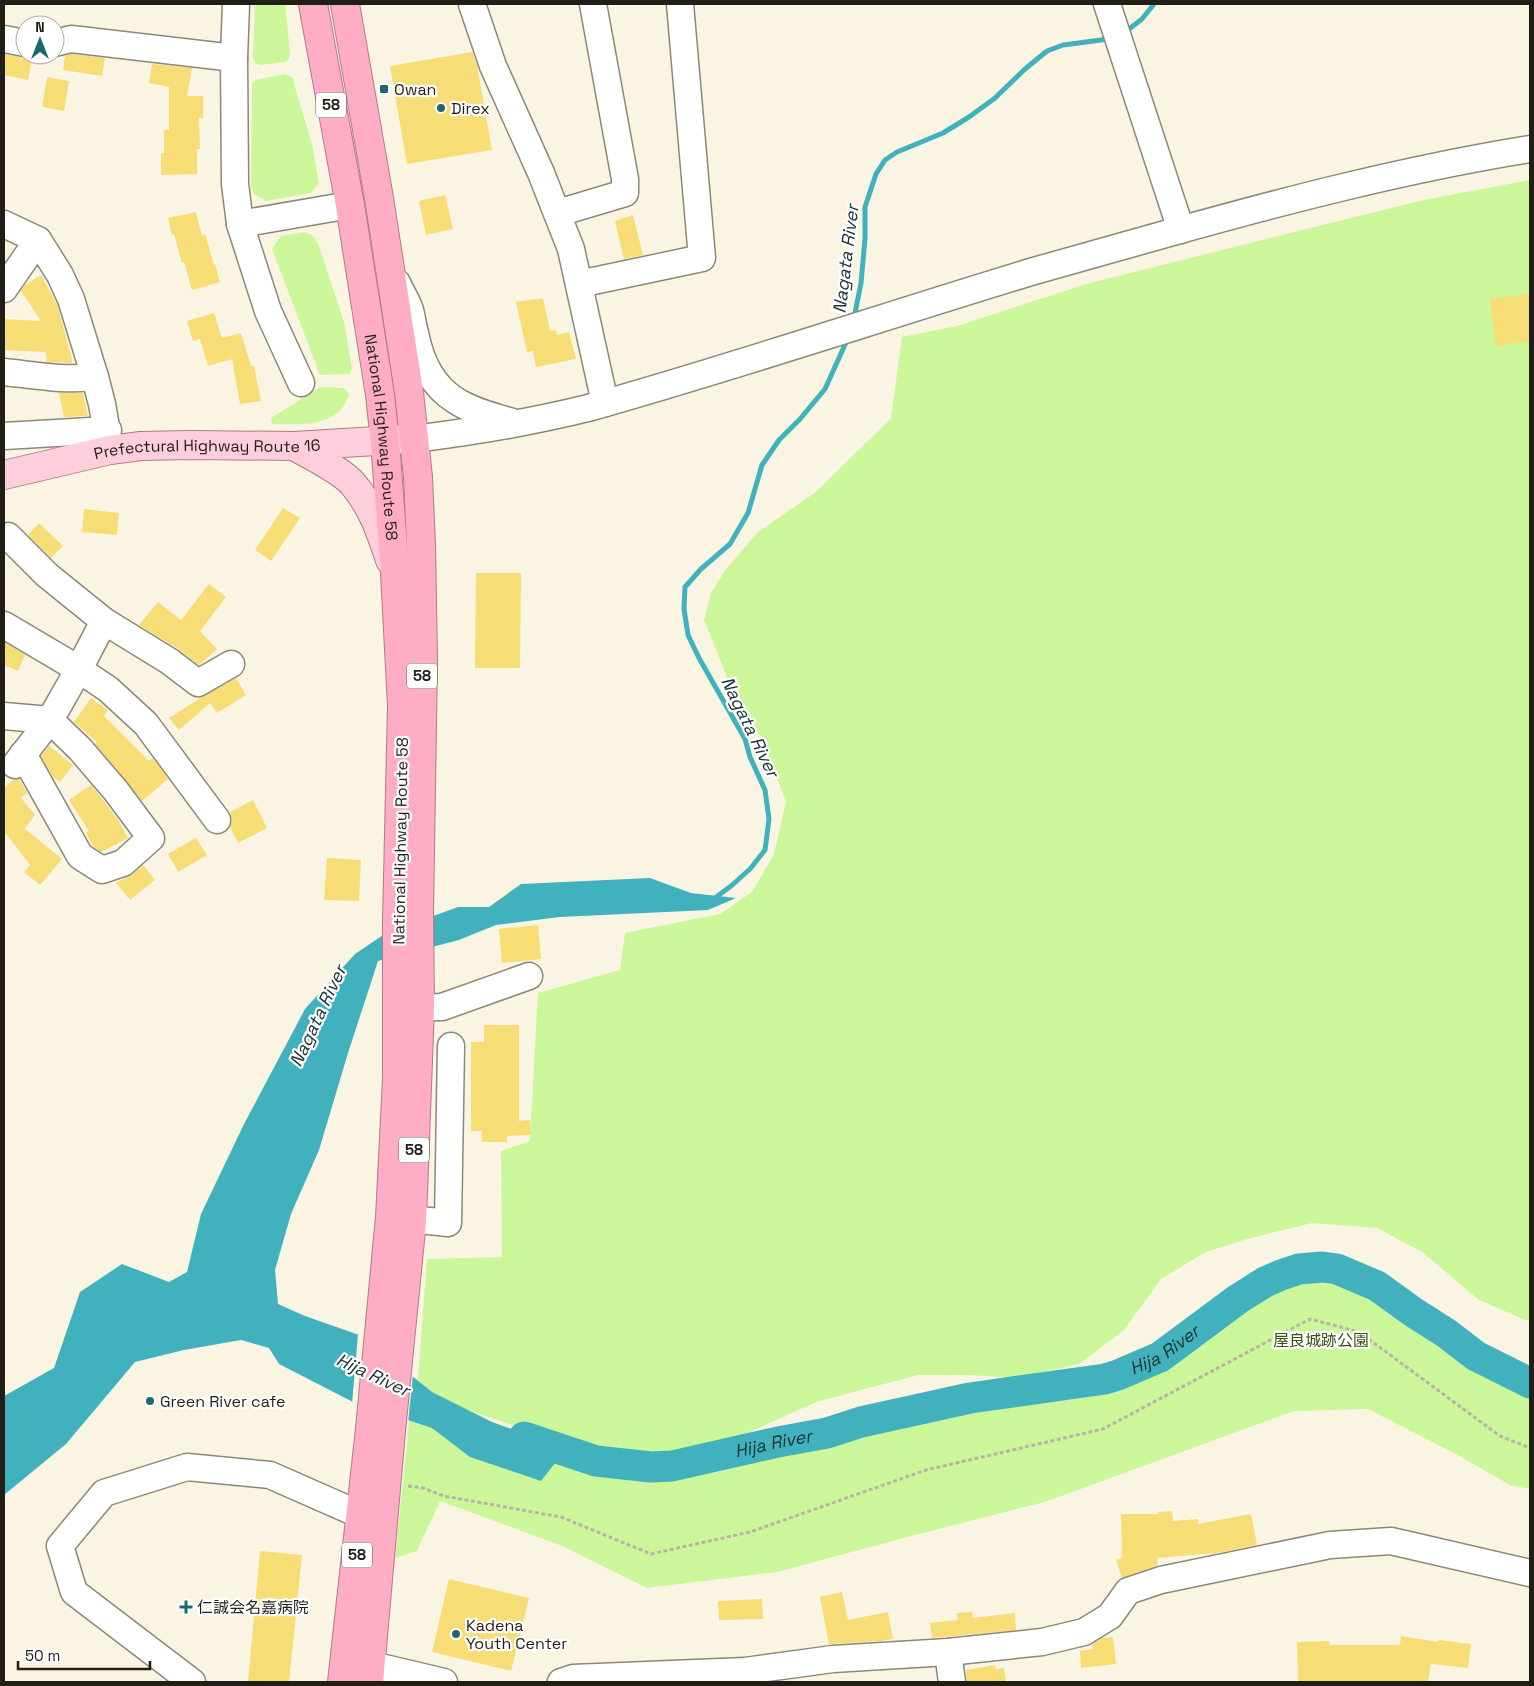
<svg xmlns="http://www.w3.org/2000/svg" width="1534" height="1686" viewBox="0 0 1534 1686" font-family="'Space Grotesk','Noto Sans JP',sans-serif">
<style>
.green{fill:#ccf69a}
.water{fill:#41b2bd}
.pier{fill:#faf5e3}
.lines{fill:none;stroke-linecap:round;stroke-linejoin:round}
.stream{stroke:#41b2bd;stroke-width:5}
.river{stroke:#41b2bd;stroke-width:31}
.building{fill:#f6dd76}
.minor-casing{stroke:#8c8877;stroke-width:29}
.major-casing{stroke:#b07b88;stroke-width:30}
.highway-casing{stroke:#b07b88;stroke-width:30}
.path{stroke:#b8b4a5;stroke-width:3;stroke-dasharray:4 2.5;stroke-linecap:butt}
.minor{stroke:#fff;stroke-width:26}
.major{stroke:#fecedc;stroke-width:28}
.highway{stroke:#feadc5;stroke-width:28}
.poi-dot{fill:#1d6673;stroke:#fff;stroke-width:2}
.labels{text-anchor:middle;stroke-width:4.5;stroke-linejoin:round;paint-order:stroke}
.shield{fill:#fff;stroke:#63625d;stroke-width:1}
.shield-label{font-size:15px;font-weight:bold;fill:#201e17}
.poi-label{font-size:16px;fill:#201e17;stroke:#fff;text-anchor:start}
.street-label{font-size:16px;fill:#201e17;stroke:#fff}
.park-label{font-size:16px;fill:#395212;stroke:#fff}
.water-label{font-size:18px;font-style:italic;fill:#193234;stroke:#fff}
</style>
<rect width="100%" height="100%" fill="#faf5e3"/>
<!-- green -->
<g class="green">
<path d="M255,4H285L290,53L289,58L286,62L260,65L255,63L253,58Z"/>
<path d="M286,74L294,79V84L312,144L319,183L311,193L266,201L254,194L251,188L252,84L255,80Z"/>
<path d="M1530,180V1321L1525,1320L1479,1300L1422,1252L1377,1228L1312,1223L1247,1239L1206,1252L1161,1279L1124,1330L1079,1364L1016,1378L969,1375H918L816,1402L741,1436L670,1462L583,1450L417,1392L427,1259L502,1257L501,1151L530,1141L538,993L620,970L625,933L720,914L752,892L774,854L786,802L763,741L729,682L704,620L711,593L726,569L758,532L816,492L891,418L902,337L957,326L1086,284L1294,232L1424,200Z"/>
<path d="M305,232L312,235L318,243L344,322L352,369L349,374L320,375L272,249L281,236Z"/>
<path d="M321,387L344,388L349,394C347,399 345,405 342,408C325,428 295,424 272,424L271,418Z"/>
<path d="M1322,1267L1358,1278L1491,1364L1530,1381V1489L1510,1485L1456,1454L1368,1409L1294,1411L1045,1502L915,1535L777,1572L647,1588L560,1545L440,1501L417,1551L395,1558L412,1395L477,1420L585,1458L673,1466L861,1422L998,1394L1105,1379L1160,1357L1265,1282Z"/>
</g>
<!-- water -->
<path class="water" d="M650,878L691,893L736,898L708,910L560,917L496,925L459,940L378,961L348,1053L319,1150L291,1214L275,1270L278,1304L305,1316L362,1336L432,1392L492,1422L566,1449L541,1481L470,1457L432,1428L353,1402L279,1364L269,1348L241,1340L184,1350L135,1362L66,1444L4,1495V1396L54,1368L80,1292L122,1264L169,1282L187,1272L201,1214L244,1124L305,1009L355,954L386,933L458,907H489L521,884Z"/>
<!-- pier -->
<path class="pier" d="M358,1334L364,1335L413,1374L408,1423L352,1404Z"/>
<g class="lines">
<!-- stream -->
<g class="stream">
<path d="M1124,33L1142,19L1154,4"/>
<path d="M854,318L861,283L865,239V207L876,174L885,160L897,152L943,133L969,117L995,98L1025,69L1047,51L1063,45L1109,39"/>
<path d="M715,898L731,886L750,869L765,850L769,819L765,790L750,757L745,739L699,658L688,635L684,609L685,587L701,569L730,544L748,513L762,465L779,440L800,419L825,389L848,338"/>
</g>
<!-- river -->
<path class="river" id="s1" d="M524,1437L596,1461L651,1467L672,1466L778,1442L827,1433L861,1422L970,1398L1105,1379L1118,1375L1160,1357L1238,1299L1265,1282L1281,1275L1299,1269L1322,1267L1337,1269L1377,1286L1413,1312L1446,1333L1476,1356L1530,1383"/>
</g>
<!-- building -->
<g class="building">
<path d="M472,52L477,65L492,150L407,164L390,66Z"/>
<path d="M4,54L23,58L29,57L33,55L28,80L4,75Z"/>
<path d="M72,54L105,58L102,76L63,70L65,56Z"/>
<path d="M152,64L192,68L187,96H203V118H199L200,149H197V174L161,175V153H164V130H169V87L149,83Z"/>
<path d="M47,77L69,81L64,111L42,107Z"/>
<path d="M445,195L453,229L426,235L419,201Z"/>
<path d="M196,212L202,236L205,234L214,265L215,264L220,282L192,290L184,262L182,263L174,234L172,235L168,218Z"/>
<path d="M633,215L643,255L624,259L615,221Z"/>
<path d="M41,275L57,304L73,363L47,362L46,352L4,350V319L41,321L21,291L25,285Z"/>
<path d="M1530,294V341L1496,346L1490,299Z"/>
<path d="M543,298L550,331L556,330L557,335L569,332L576,359L536,367L533,351L527,352L516,302Z"/>
<path d="M214,313L222,338L241,333L251,366H254L261,401L240,404L232,359L208,366L200,339L193,341L187,321Z"/>
<path d="M59,393H83L88,416L64,417Z"/>
<path d="M283,508L300,518L271,561L255,550Z"/>
<path d="M84,509L119,513L117,535L82,532Z"/>
<path d="M39,523L63,546L51,558L28,535Z"/>
<path d="M476,573H521L520,668H475Z"/>
<path d="M209,584L226,597L200,631L217,649L199,665L177,648L139,625L158,602L181,620Z"/>
<path d="M4,642L25,655L18,671L4,665Z"/>
<path d="M236,678L246,695L217,713L210,703L179,730L169,718L202,697Z"/>
<path d="M91,698L108,710L104,716L149,761L153,758L168,779L142,801L95,744L97,742L74,722Z"/>
<path d="M49,746L73,765L60,782L53,777L41,756Z"/>
<path d="M19,779L27,793L21,798L35,815L23,831L25,829L62,859L40,885L24,872L30,865L4,831V788L13,780Z"/>
<path d="M91,785L117,818L128,838L101,852L93,846L86,833L89,831L69,800Z"/>
<path d="M253,800L267,828L238,843L230,827L232,819L230,812Z"/>
<path d="M196,838L207,855L178,872L168,854Z"/>
<path d="M327,858L361,860L359,901L324,900Z"/>
<path d="M143,865L155,880L130,900L116,883L133,874Z"/>
<path d="M538,925L541,959L502,963L499,929Z"/>
<path d="M484,1025H519V1121L530,1120L531,1135L507,1136V1142H482V1131H471V1042H484Z"/>
<path d="M1172,1511L1173,1521L1198,1519V1524L1251,1514L1257,1545L1216,1553L1157,1558L1158,1565L1122,1578L1116,1560L1122,1558L1121,1514H1158V1512Z"/>
<path d="M260,1551L302,1555L289,1682H248Z"/>
<path d="M449,1579L529,1598L511,1671L432,1652Z"/>
<path d="M842,1592L848,1620L888,1612L893,1639L881,1641L829,1644L820,1597Z"/>
<path d="M762,1599L763,1619L719,1620L718,1601Z"/>
<path d="M972,1612L973,1618L1015,1613L1016,1630L932,1638L930,1623L958,1620L957,1613Z"/>
<path d="M1401,1636L1438,1642L1439,1640L1471,1644L1468,1668L1431,1664L1428,1682H1298L1297,1642L1329,1641L1330,1645H1400Z"/>
<path d="M1113,1637L1116,1664L1081,1668L1080,1651L1093,1649L1092,1645L1102,1638Z"/>
<path d="M995,1665L996,1669L1004,1668L1006,1682H967L966,1670Z"/>
</g>
<g class="lines">
<!-- minor casing -->
<g class="minor-casing">
<g id="minor">
<path d="M236,4L234,58L235,184L240,224L268,311L301,383"/>
<path d="M472,4L493,66L541,173L571,249L605,403"/>
<path d="M1107,4L1181,230"/>
<path d="M4,39L25,43"/>
<path d="M55,43L71,39L234,58"/>
<path d="M558,213L625,193V179L593,4"/>
<path d="M4,224L38,240L60,275L71,299L95,377L102,404L110,450"/>
<path d="M240,224L350,205"/>
<path d="M397,283C401,292 407,301 410,310C412,318 413,326 415,333C420,359 431,385 455,400C471,411 493,416 512,422"/>
<path d="M579,284L702,258L680,4"/>
<path d="M4,289L38,240"/>
<path d="M4,372C34,375 65,381 95,377"/>
<path d="M4,436L108,430"/>
<path d="M414,439C472,432 531,422 588,408C738,366 885,316 1034,271C1077,259 1119,247 1162,235C1283,201 1406,169 1530,149"/>
<path d="M8,536L47,575L104,621L79,669L50,720L15,765"/>
<path d="M104,621L169,661L198,683L231,664"/>
<path d="M4,625L75,667L108,689L146,724L217,820"/>
<path d="M4,716L50,720L80,749L116,791L151,838L123,863L102,870L80,856L23,754"/>
<path d="M398,1008L442,1007L529,976"/>
<path d="M391,1217L448,1223L451,1046"/>
<path d="M948,1652L952,1682"/>
<path d="M372,1665L444,1682"/>
<path d="M192,1682L74,1592L60,1546L104,1493L187,1467L270,1475L381,1524"/>
<path d="M561,1682L573,1678L745,1671L833,1659L948,1652L1042,1642L1084,1632L1110,1616L1128,1591L1161,1580L1330,1545L1391,1541L1530,1573"/>
</g>
</g>
<!-- major casing -->
<g class="major-casing">
<g id="major">
<path d="M294,446C311,456 341,470 353,484C372,506 381,533 390,560"/>
<path id="s2" d="M4,475L110,450L141,446L190,445L294,446L409,439"/>
</g>
</g>
<!-- highway casing -->
<g class="highway-casing">
<g id="highway">
<path id="s3" d="M313,4L350,205L380,395L385,442L395,573L402,706L397,920V1079L390,1217L370,1429L342,1682"/>
<path d="M345,4L379,198L409,392L418,477L421,544L423,660L419,914L420,1007L412,1220L391,1431L369,1682"/>
</g>
</g>
<!-- path -->
<path class="path" d="M408,1486L423,1488L444,1496L561,1517L651,1554L750,1532L926,1470L1103,1429L1310,1319L1359,1332L1500,1436L1530,1448"/>
<!-- minor -->
<use href="#minor" class="minor"/>
<!-- major -->
<use href="#major" class="major"/>
<!-- highway -->
<use href="#highway" class="highway"/>
</g>
<!-- markers -->
<g class="poi-dot">
<rect x="379" y="84" width="10" height="10" rx="2.5"/>
<circle cx="441" cy="108" r="5"/>
<circle cx="150" cy="1401" r="5"/>
<path d="M183.5 1599.5h5v5h5v5h-5v5h-5v-5h-5v-5h5z"/>
<circle cx="456" cy="1634" r="5"/>
</g>
<g class="labels">
<!-- shield labels -->
<g class="shield">
<rect x="316" y="92.5" width="30" height="25" rx="4"/>
<rect x="407" y="663.5" width="30" height="25" rx="4"/>
<rect x="399" y="1137.5" width="30" height="25" rx="4"/>
<rect x="342" y="1542.5" width="30" height="25" rx="4"/>
</g>
<g class="shield-label">
<text x="331" y="110">58</text>
<text x="422" y="681">58</text>
<text x="414" y="1155">58</text>
<text x="357" y="1560">58</text>
</g>
<!-- poi labels -->
<g class="poi-label">
<text x="394" y="95">Owan</text>
<text x="451" y="114">Direx</text>
<text x="160" y="1407">Green River cafe</text>
<text x="197" y="1613">仁誠会名嘉病院</text>
<text x="466" y="1631">Kadena<tspan x="466" dy="18">Youth Center</tspan></text>
</g>
<!-- street labels -->
<g class="street-label">
<text dy="6" stroke="none"><textPath href="#s3" startOffset="439">National Highway Route 58</textPath></text>
<text dy="6" stroke="none"><textPath href="#s2" startOffset="206">Prefectural Highway Route 16</textPath></text>
<text transform="translate(400 841) rotate(-89)" y="6">National Highway Route 58</text>
</g>
<!-- park labels -->
<g class="park-label">
<text x="1321" y="1346">屋良城跡公園</text>
</g>
<!-- water labels -->
<g class="water-label">
<text transform="translate(846 259) rotate(-83)" y="6">Nagata River</text>
<text transform="translate(750 727) rotate(64)" y="6">Nagata River</text>
<text transform="translate(318 1016) rotate(-65)" y="6">Nagata River</text>
<text dy="6" stroke="none"><textPath href="#s1" startOffset="661">Hija River</textPath></text>
<text transform="translate(373 1375) rotate(25)" y="6">Hija River</text>
<text dy="6" stroke="none"><textPath href="#s1" startOffset="256">Hija River</textPath></text>
</g>
</g>
<!-- border -->
<rect width="1534" height="1686" fill="none" stroke="#201e17" stroke-width="10"/>
<!-- north arrow -->
<g transform="translate(40 40)"><circle r="24" fill="#ffffff" stroke="#a6a5a2"/>
<path d="M0-4L9 19L0 12L-9 19Z" fill="#1d6673"/>
<text y="-8" font-size="14" font-weight="bold" text-anchor="middle" fill="#201e17">N</text>
</g>
<!-- scale -->
<path d="M18 1661v8h132v-8" fill="none" stroke="#201e17" stroke-width="2.5"/>
<text x="25" y="1661" font-size="15" fill="#201e17" stroke="#ffffff" stroke-width="4" paint-order="stroke">50 m</text>
</svg>
